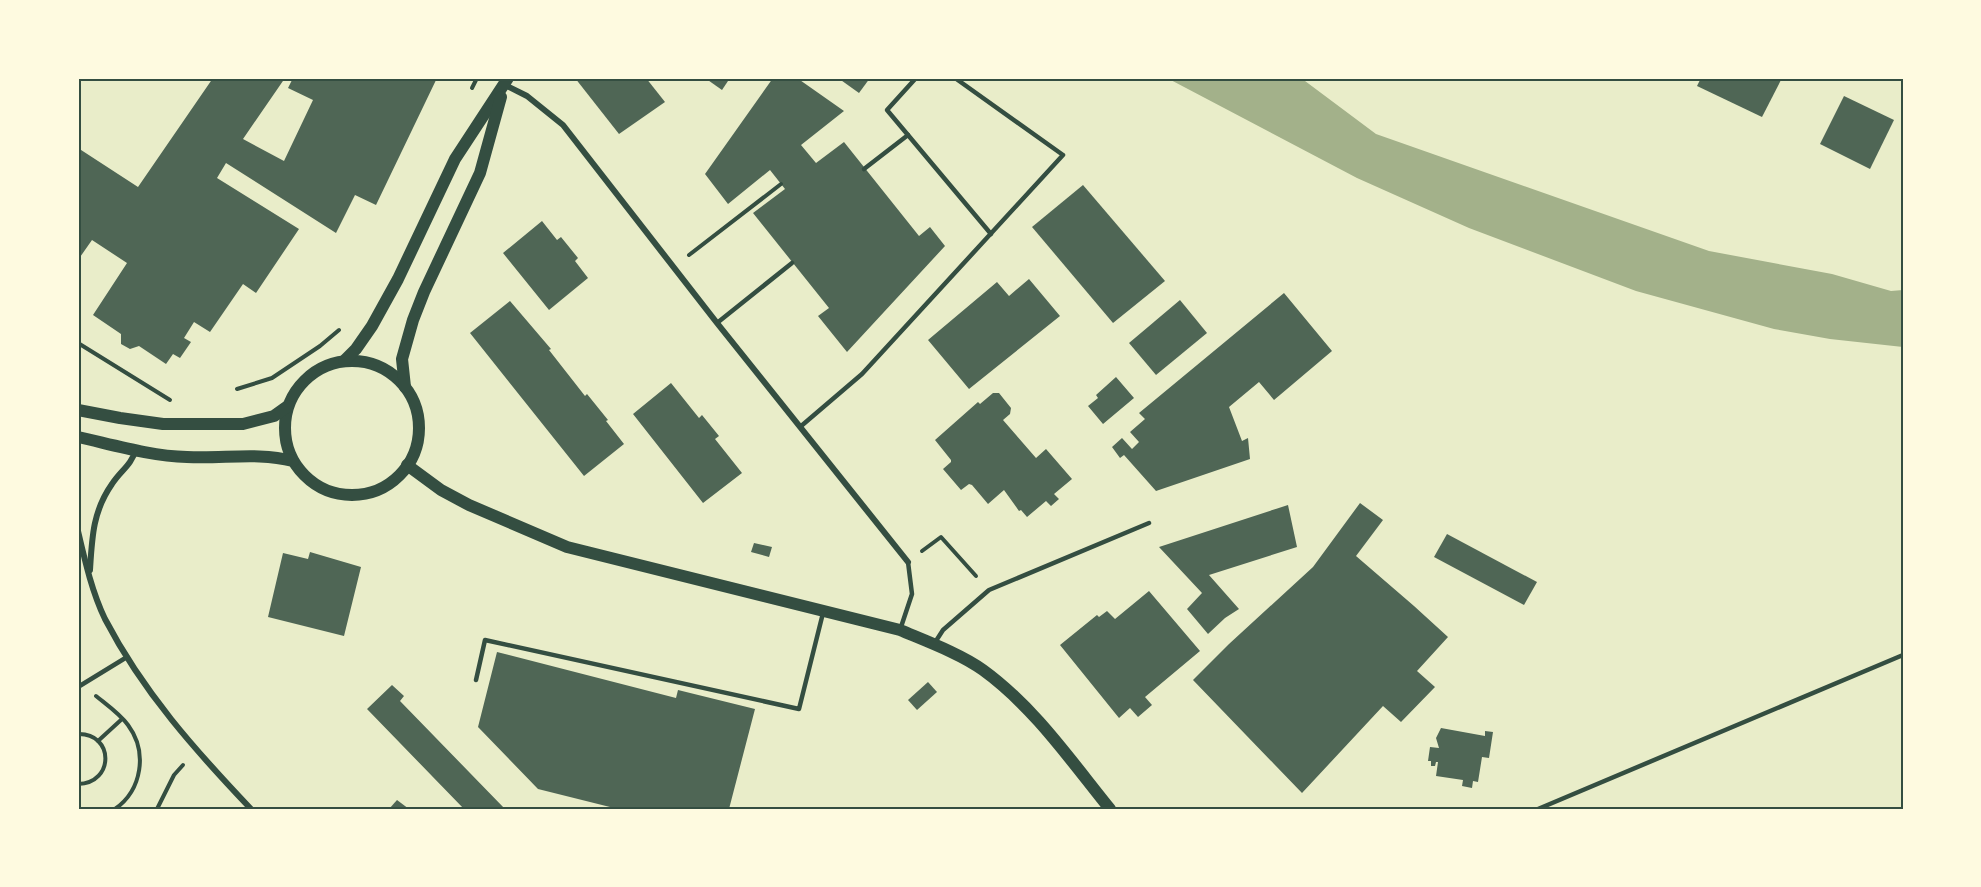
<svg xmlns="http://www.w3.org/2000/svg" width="1981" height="887" viewBox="0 0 1981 887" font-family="'Nunito Sans',sans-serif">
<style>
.water{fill:#a3b18a}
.building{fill:#4f6655}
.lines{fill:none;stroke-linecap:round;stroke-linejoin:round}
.path{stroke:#344e41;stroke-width:4}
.service{stroke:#344e41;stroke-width:4.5}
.minor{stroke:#344e41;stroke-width:6}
.secondary{stroke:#344e41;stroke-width:12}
.neatline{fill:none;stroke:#344e41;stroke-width:2}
</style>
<rect width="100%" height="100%" fill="#e9edc9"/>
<!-- water -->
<path class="water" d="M1167,78H1301L1376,134L1709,251L1832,274L1891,291L1903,290V347L1830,339L1774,329L1636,291L1469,228L1357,178Z"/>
<!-- building -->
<g class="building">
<path d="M213,78H285L243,139L284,161L313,100L288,88L293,78H437L376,205L355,195L336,233L226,163L217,178L299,229L256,293L243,284L210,332L194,322L184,338L191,342L180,358L173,354L166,364L139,346L130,349L121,344V334L93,315L127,263L92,240L78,260V148L138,187Z"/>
<path d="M575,78H646L665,102L619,134Z"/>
<path d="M705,78H730L722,90Z"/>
<path d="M773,78H797L844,111L801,145L816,163L844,142L919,236L930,227L945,246L847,352L818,316L829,308L753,213L785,189L770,170L728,204L705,174Z"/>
<path d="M838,78H870L859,93Z"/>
<path d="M1701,78H1782L1762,117L1697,86Z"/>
<path d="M1844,96L1894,120L1870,169L1820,144Z"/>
<path d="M1083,185L1165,281L1113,323L1032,227Z"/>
<path d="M542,221L557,240L561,237L578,258L575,261L588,278L549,310L503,253Z"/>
<path d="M1029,279L1060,316L969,389L928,340L997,282L1009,296Z"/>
<path d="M1284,293L1332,351L1274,400L1259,382L1229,407L1242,441L1248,438L1250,459L1156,491L1124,455L1120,458L1112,447L1122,438L1132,449L1139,442L1130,432L1145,419L1139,413Z"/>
<path d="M1180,300L1207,333L1156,375L1129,343Z"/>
<path d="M510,301L551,349L549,350L585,396L587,394L608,420L606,421L624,444L584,476L470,333Z"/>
<path d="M1116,377L1134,398L1103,424L1088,406L1098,398L1096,395Z"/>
<path d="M671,383L699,418L702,415L719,436L715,439L742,473L703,503L633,414Z"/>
<path d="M993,393H999L1011,408L1010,414L1003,420L1036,458L1046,449L1072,479L1054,494L1059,499L1051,506L1046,501L1027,517L1021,510L1019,511L1004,490L988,504L972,485L969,484L961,490L943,469L951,462V460L935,440L978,402L980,404Z"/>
<path d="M1360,503L1383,520L1356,556L1414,606L1448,637L1417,671L1435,687L1401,722L1383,706L1302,793L1193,680L1229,644L1313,567Z"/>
<path d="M1288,505L1297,547L1209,575L1239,609L1225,618L1208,634L1187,609L1202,593L1159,547Z"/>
<path d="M1447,534L1537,582L1524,605L1434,557Z"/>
<path d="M754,543L772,547L769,557L751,552Z"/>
<path d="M310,552L361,567L344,636L268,617L283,553L308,559Z"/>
<path d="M1149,591L1200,651L1145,697L1152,705L1138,717L1130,708L1119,718L1060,645L1097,615L1099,617L1107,611L1115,619Z"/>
<path d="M497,652L676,698L678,690L755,709L729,809H618L538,789L478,727Z"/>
<path d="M928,682L937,692L917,710L908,700Z"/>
<path d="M392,685L404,696L400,701L505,809H464L367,709Z"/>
<path d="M1441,728L1485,736V731L1493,732L1489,758L1482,757L1478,782L1473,781L1472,788L1462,786L1463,780L1436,776L1438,762H1436L1435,766H1431V761H1428L1430,747L1439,748L1436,738Z"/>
<path d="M397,800L409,809H389Z"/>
</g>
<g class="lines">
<!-- path -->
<g class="path">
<path d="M472,88L477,78"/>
<path d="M689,255L781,184"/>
<path d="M78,343L170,400"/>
<path d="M237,389L272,378L320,346L339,330"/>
<path d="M922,551L941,537L976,576"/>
<path d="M96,696C107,705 120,714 128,725C148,752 142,790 115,809"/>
<path d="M78,734C114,733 115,783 78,784"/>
<path d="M98,741L122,719"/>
<path d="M157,809L174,775L183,765"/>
</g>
<!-- service -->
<g class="service">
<path d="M916,78L887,110L991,234"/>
<path d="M864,169L908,135"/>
<path d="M717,323L792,263"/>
<path d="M800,427L862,374L1063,155L955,78"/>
<path d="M900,630L912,594L908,562"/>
<path d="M934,644L943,630L989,590L1149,523"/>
<path d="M476,680L485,640L799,709L823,613"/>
<path d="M78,687L127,657"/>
<path d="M1538,809L1903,655"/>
</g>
<!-- minor -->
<g class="minor">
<path d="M505,85L527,96L563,125L717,323L908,562"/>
<path d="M78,531C85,561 92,592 105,619C143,692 195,750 251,809"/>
<path d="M90,570C92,537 93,511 112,484C121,470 131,466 136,449"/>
</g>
<!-- secondary -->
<g class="secondary">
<circle cx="352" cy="428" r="67"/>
<path d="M344,361L356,349L372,326L398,279L455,159L508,78"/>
<path d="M405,387L402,359L413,320L424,292L480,173L501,97"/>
<path d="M78,410L120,418L163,424H243L274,416L288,406"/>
<path d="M78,437C114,445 151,456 187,457C223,459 258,452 293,461"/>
<path d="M407,465L441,490L469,505L567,547L900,630C926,641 961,654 983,670C1034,707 1071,761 1110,809"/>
</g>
</g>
<!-- border -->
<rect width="1981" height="887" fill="none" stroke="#fefae0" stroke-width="159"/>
<rect x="80" y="80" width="1822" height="728" class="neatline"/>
</svg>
